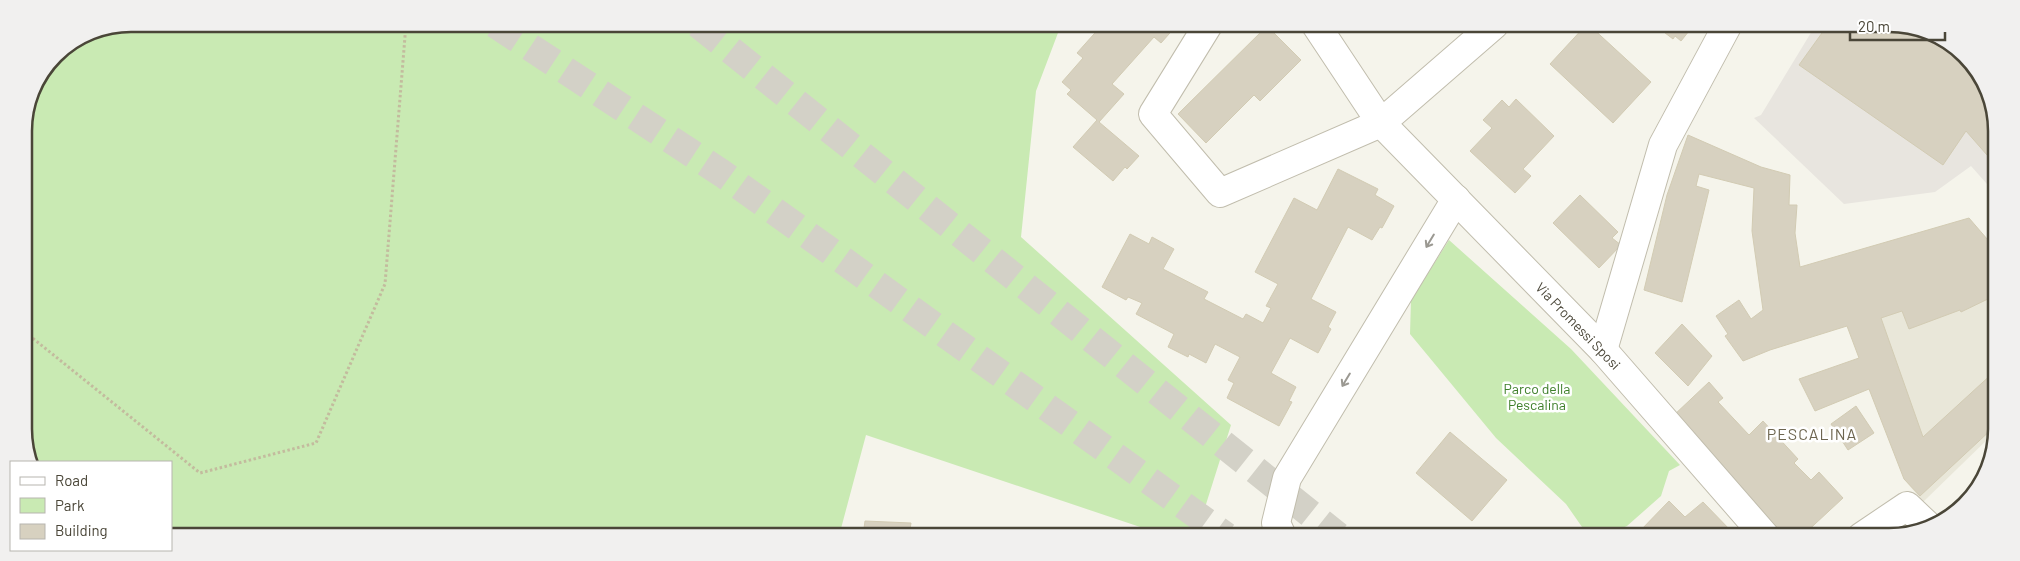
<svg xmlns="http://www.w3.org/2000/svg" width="2020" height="561" viewBox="0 0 2020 561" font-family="Barlow,sans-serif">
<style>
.residential{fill:#e9e7d9}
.industrial{fill:#e8e5df}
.green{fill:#c9eab3}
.building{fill:#d7d1c0;stroke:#d2cbb3}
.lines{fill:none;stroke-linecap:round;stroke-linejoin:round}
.highway-tunnel{stroke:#d3d1c7;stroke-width:28;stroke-dasharray:28 14;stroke-linecap:butt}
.street-casing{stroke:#c1bdad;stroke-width:30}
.path{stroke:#c3bb9e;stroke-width:3;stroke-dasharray:2.5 2.5;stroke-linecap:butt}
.street{stroke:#fff;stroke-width:28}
.oneway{stroke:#9b9992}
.labels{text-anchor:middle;stroke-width:5;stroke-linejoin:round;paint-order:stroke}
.street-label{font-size:14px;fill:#4a4638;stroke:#fff}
.park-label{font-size:14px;fill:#3d7e29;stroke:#fff}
.quarter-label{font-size:16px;letter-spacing:1px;fill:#6d654f;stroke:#fff}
.rim{fill:none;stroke:#4a4638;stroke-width:2.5}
</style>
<rect width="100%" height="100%" fill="#f5f4eb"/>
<!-- residential -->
<path class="residential" d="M1964,220L1994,252V433L1923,502L1904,479L1862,249Z"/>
<!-- industrial -->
<path class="industrial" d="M1815,26H1910L1965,56L1994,111V192L1971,166L1935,192L1844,204L1754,118L1761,115Z"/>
<!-- green -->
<g class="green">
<path d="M132,24L1061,25L1036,91L1021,237L1231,425L1196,536H1167L866,435L839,536L171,535V462H32L26,451L24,125L32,90L56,55L91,32Z"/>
<path d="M1449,240L1571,349L1680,465L1669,471L1661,496L1627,526L1602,537H1589L1566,504L1496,438L1410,334L1411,300Z"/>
</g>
<!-- building -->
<g class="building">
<path d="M1102,25H1177L1161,43L1154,37L1112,84L1124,94L1099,122L1139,156L1127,169L1125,167L1113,181L1073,147L1097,120L1067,94L1071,90L1062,82L1083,58L1077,53Z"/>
<path d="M1586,25H1589L1651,82L1613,123L1550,64Z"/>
<path d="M1267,26L1301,60L1260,101L1254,95L1206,143L1178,114Z"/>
<path d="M1656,26H1693L1681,41L1675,36L1673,39Z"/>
<path d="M1827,26H1910L1965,56L1994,111V163L1966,131L1943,165L1799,65Z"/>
<path d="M1516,99L1554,136L1523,169L1531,176L1515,193L1470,151L1492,128L1483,120L1502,100L1509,107Z"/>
<path d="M1688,135L1761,167L1790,175L1789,205H1797L1795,233L1800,267L1969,218L1994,247V299L1992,297L1961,312L1960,310L1909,329L1902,311L1881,318L1923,437L1994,372V427L1920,496L1904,479L1869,389L1815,411L1799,379L1859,358L1847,326L1770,350L1743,361L1725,336L1728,334L1716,316L1739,300L1751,319L1763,310L1752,231L1754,188L1699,174L1696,186L1709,190L1682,302L1644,290L1667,195Z"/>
<path d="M1338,169L1378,189L1375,195L1394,206L1382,228L1380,227L1372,240L1348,227L1311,299L1336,312L1328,327L1331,329L1318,353L1290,338L1271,373L1296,387L1289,401L1292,402L1279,426L1227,398L1234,383L1228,380L1240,357L1215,344L1206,363L1189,354L1188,357L1168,347L1174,334L1136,314L1142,303L1128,297L1126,300L1102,287L1130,234L1149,244L1152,237L1174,249L1163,269L1208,292L1204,299L1243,319L1246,314L1263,323L1271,308L1266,306L1278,284L1255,272L1294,198L1317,210Z"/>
<path d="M1580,195L1618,232L1612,238L1621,245L1599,268L1553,223Z"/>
<path d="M1682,324L1712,356L1688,386L1655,353Z"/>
<path d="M1709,382L1723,398L1718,402L1749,435L1763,421L1798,459L1794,463L1811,480L1819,472L1843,498L1801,537H1785L1673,416Z"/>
<path d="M1856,406L1874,433L1848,450L1831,424Z"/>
<path d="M1450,432L1507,480L1472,521L1416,473Z"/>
<path d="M1669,501L1685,517L1703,502L1733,533L1727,537H1643L1639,532Z"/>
<path d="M865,521L911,523L909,536H863Z"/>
</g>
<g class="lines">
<!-- highway-tunnel -->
<g class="highway-tunnel">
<path d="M495,24L723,174L1226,536"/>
<path d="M698,24L1338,536"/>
</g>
<!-- street casing -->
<g class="street-casing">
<g id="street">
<path d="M1208,25L1153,114L1220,193L1381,123L1316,25"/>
<path d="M1494,25L1381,123L1603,350L1766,537"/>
<path d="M1603,350L1663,145L1727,26"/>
<path d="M1282,536L1276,523L1287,478L1456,199"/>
<path d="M1861,537L1907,506L1926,524"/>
</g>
</g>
<!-- path -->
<path class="path" d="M25,332L200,473L316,443L385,284L406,24"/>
<!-- street -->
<use href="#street" class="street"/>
</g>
<!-- one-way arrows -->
<defs><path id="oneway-shaft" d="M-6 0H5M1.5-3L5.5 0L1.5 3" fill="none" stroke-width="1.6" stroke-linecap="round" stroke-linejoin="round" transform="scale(1.25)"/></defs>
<g class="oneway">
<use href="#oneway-shaft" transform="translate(1430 241) rotate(121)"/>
<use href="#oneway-shaft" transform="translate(1346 380) rotate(121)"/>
</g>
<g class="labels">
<!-- street labels -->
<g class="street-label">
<text transform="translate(1578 326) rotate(46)" y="5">Via Promessi Sposi</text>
</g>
<!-- park labels -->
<g class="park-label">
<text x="1537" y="394">Parco della<tspan x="1537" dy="16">Pescalina</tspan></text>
</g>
<!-- quarter labels -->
<g class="quarter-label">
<text x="1812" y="440">PESCALINA</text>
</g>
</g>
<!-- crop -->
<path d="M0 0H2020V561H0ZM131 32H1889A99 99 0 0 1 1988 131V429A99 99 0 0 1 1889 528H131A99 99 0 0 1 32 429V131A99 99 0 0 1 131 32Z" fill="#f1f0ef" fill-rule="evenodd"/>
<path class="rim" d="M131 32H1889A99 99 0 0 1 1988 131V429A99 99 0 0 1 1889 528H131A99 99 0 0 1 32 429V131A99 99 0 0 1 131 32Z"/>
<!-- legend -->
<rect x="10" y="461" width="162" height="90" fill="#ffffff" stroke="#b7b5af"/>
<rect x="20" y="477" width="25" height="8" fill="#ffffff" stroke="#b7b5af"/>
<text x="55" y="486" font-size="15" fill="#4a4638">Road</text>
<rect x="20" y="498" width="25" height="15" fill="#c9eab3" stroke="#b7b5af"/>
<text x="55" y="511" font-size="15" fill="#4a4638">Park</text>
<rect x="20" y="524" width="25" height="15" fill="#d7d1c0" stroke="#b7b5af"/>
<text x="55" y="536" font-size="15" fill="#4a4638">Building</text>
<!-- scale -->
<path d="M1850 32v8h95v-8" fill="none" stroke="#4a4638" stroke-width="2.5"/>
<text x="1858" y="32" font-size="15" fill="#4a4638" stroke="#ffffff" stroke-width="4" paint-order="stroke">20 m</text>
</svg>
